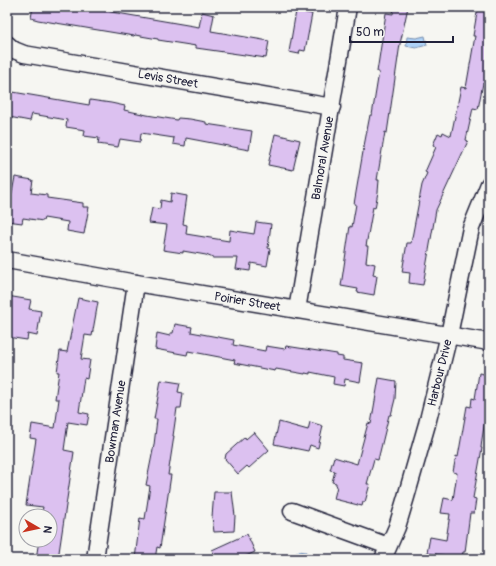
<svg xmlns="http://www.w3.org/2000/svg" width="496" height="566" viewBox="0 0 496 566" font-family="Pangolin,sans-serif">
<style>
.water{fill:#aed2f7;stroke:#768cac}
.building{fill:#dcc1f0;stroke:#22223b}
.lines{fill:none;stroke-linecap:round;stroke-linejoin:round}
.street-casing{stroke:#22223b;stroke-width:19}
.street{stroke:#f6f6f2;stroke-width:16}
.labels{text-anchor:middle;stroke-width:3;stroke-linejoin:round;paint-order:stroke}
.street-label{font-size:12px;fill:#22223b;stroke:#f6f6f2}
</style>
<rect width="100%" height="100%" fill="#f6f6f2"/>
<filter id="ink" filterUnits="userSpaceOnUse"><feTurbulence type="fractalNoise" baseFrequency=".025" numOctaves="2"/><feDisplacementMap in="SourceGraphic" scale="8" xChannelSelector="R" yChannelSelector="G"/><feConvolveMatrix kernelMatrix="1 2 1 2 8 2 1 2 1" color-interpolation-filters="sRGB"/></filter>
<g filter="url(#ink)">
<!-- water -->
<g class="water">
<path d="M425,36L427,45L416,48L406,46L407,37L416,38Z"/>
<path d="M299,551L306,552L308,555V559H289Z"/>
</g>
<!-- building -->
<g class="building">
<path d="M33,7H82L199,27L202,12L214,15L211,31L269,41L266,58L196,48V46L158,40V39L135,35L134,36L38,20L31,18Z"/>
<path d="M394,7H408L400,44L387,133L385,132L377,180H379L378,192L375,208L373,207L366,246H368L366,262L375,264L373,275L377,276L374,295L357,292L358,289L341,286L350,226L352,227L356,204H354L364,146L370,115H372L374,103L379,72H377L386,13L393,14Z"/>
<path d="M478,7H489V70L487,83H483L478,109L473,108L466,140L468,141L436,210L423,285L409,283L410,273L402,272L407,243H411L422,185L427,173L425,172L436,147L433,145L438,133L442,135L443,132L451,136L461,87L466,88L475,36H473Z"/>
<path d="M296,11L312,14L305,51L300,50L299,54L289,52Z"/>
<path d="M7,91L89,105L90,100L111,103L125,106L124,110L147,115L177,120L178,118L190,119L206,122V124L252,131L249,150L186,138L185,146L173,144L174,138L141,133L140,142L120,139L118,147L98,144L99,138L84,136L85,130L66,127L67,120L32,114L30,121L9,117L10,113L7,112Z"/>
<path d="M275,134L300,140L293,170L268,165Z"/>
<path d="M15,177L33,180L31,193L47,195V198L83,203V207H89L84,234L67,231L68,222L44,218L43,221L23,218L22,223L7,221L10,198H11Z"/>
<path d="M171,193L187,196L183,224L187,225L186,234L229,241L230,230L254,234L256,222L271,224L268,248L270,249L267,266L251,263L250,271L236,269L238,258H213L206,255L183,251V253L163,250L167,225L149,223L152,208L160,209L161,200L170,202Z"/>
<path d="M7,296L31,300L29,309L41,311L37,336L28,334L27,340L7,337Z"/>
<path d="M78,298L98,302L92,336L85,335L81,359L90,360L87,379L84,378L79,412L89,414L87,425L68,422L64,450L74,452L58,559H36L39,540H50V516H41L43,507L26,505L36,439L30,438L32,424L55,428L59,399H55L59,372H57L60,351L67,352Z"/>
<path d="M175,324L192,327L191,332L234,340L233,345L265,351L266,346L285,349L286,346L337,354V356L343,357V360L363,363L360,382L345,379L344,386L333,384L334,377L310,372V374L305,373V374L276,369L275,371L234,363L235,360L188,351L187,355L155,349L157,333L170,336V333H173Z"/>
<path d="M479,373L489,375V408H487L482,439L481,448H482L473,498L476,499L474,513H470L465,552H463L462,558L427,553L430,537L446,540L450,514L441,513L444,498L453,500L457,473L453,472L456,456L458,457L467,406L471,407L472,398L475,399Z"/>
<path d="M379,378L396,381L395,399L391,415H389L378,460L374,459L367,484H370L365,502H363L362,506L334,499L337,486L336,485V483L332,482L335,471L330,470L334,457L357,464L368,423L371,424Z"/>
<path d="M161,380L180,383L178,392L183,393L181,408H177L173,436H174L168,475H171L160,548L157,547L155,559H135L140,518L145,519L150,486L146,485L154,445L157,419H154Z"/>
<path d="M279,422L308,430L310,422L323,426L318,448L310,445L308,451L274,444Z"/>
<path d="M254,432L269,450L249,468L247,466L238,474L225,459L226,454L245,437L246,439Z"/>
<path d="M214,492H232L235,516L234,531L214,532L212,517Z"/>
<path d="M247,534L255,552L239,559H217L212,550Z"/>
</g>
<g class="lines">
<!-- street casing -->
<g class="street-casing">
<g id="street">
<path id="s1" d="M7,44L14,50L24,54L332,107"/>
<path id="s2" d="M7,260L136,283L489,342"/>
<path id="s3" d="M297,310L348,7"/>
<path d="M292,511L388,546"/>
<path id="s4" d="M95,559L136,283"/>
<path id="s5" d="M383,559L397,527L406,497L427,424L449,335L471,228L489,184"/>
</g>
</g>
<!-- street -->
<use href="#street" class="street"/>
</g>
</g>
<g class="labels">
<!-- street labels -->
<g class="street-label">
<text dy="4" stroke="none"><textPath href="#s1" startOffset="166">Levis Street</textPath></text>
<text dy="4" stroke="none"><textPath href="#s3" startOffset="154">Balmoral Avenue</textPath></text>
<text dy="4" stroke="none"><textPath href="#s2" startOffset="244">Poirier Street</textPath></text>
<text dy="4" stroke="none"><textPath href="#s5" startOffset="195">Harbour Drive</textPath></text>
<text dy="4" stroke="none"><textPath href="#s4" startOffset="139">Bowman Avenue</textPath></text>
</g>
</g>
<!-- margin -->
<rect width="496" height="566" fill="none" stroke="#f6f6f2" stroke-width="24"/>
<rect x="12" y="12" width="472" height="542" fill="none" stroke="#22223b" stroke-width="1.5" filter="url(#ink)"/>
<!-- north arrow -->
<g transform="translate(38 528) rotate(99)"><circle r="19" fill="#f6f6f2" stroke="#a1a1a9"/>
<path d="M0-3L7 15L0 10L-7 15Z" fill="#c8321e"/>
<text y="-6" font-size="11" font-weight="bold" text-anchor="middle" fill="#22223b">N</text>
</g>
<!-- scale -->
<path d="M350 36v6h103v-6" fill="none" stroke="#22223b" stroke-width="2"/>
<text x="356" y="36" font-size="12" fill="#22223b" stroke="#f6f6f2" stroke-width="3" paint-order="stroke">50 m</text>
</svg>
